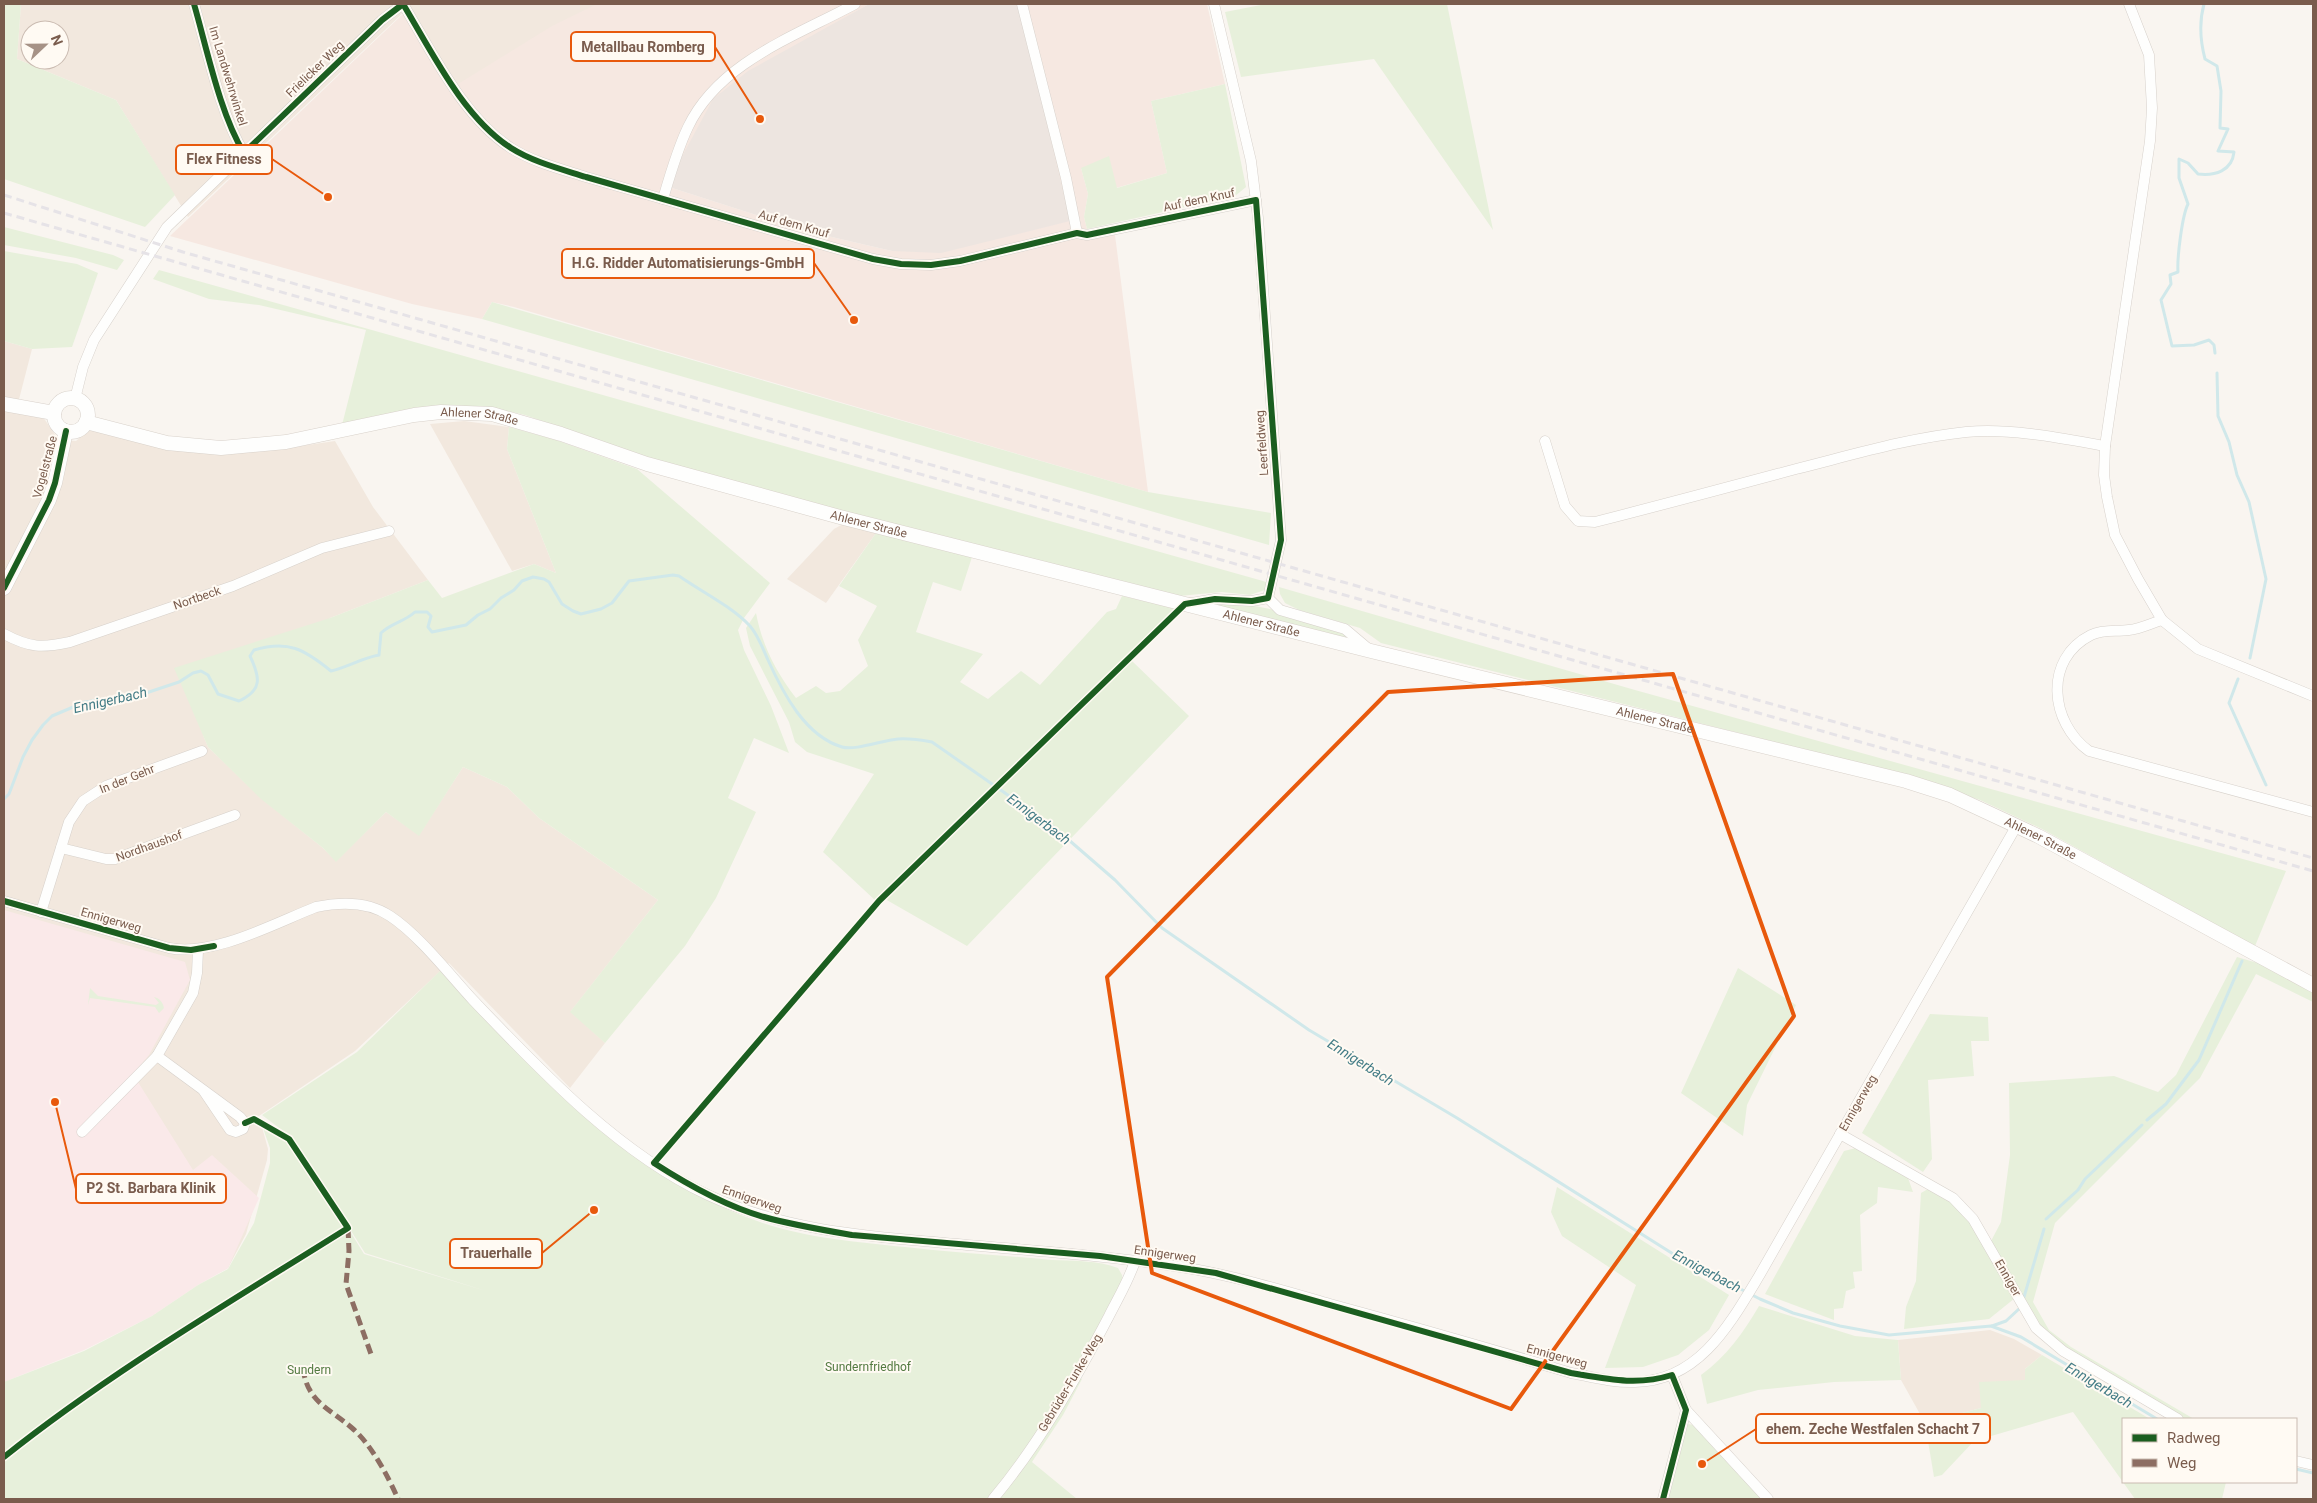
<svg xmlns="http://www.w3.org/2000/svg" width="2317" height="1503" viewBox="0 0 2317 1503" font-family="Roboto,sans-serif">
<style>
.residential{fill:#f2e8de;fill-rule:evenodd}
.commercial{fill:#f6e8e1}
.industrial{fill:#ede5e0}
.medical{fill:#fae9e9}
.green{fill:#e7f0db;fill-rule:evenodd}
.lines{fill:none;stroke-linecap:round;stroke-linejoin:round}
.stream{stroke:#d0e8ea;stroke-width:3}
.street-casing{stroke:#d7d1cb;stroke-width:11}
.secondary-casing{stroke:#d9d2cb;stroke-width:15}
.street{stroke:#fefefd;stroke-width:10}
.secondary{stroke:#fefefd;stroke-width:14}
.rail{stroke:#e6e3e7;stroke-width:3;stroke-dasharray:8 5;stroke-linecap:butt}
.quiet{stroke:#8d6e63;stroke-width:5;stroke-dasharray:10 5;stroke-linecap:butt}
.cycleway-casing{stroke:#fffaf3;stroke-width:9}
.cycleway{stroke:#1b5e20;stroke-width:6}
.marked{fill:none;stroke:#e8590c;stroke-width:4;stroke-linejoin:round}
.labels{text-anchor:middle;stroke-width:4;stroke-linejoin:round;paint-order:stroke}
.street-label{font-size:12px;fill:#7a5c4d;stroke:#fffaf3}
.park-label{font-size:12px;fill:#537a41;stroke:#fffaf3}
.water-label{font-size:14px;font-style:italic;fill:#437c86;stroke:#fffaf3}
.leader{fill:none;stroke:#e8590c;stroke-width:2}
.callout-dot{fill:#e8590c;stroke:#fffaf3;stroke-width:2}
.callout{fill:#fffaf3;stroke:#e8590c;stroke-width:2}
.callout-label{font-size:14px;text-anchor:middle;font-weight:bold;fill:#7a5c4d}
</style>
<rect width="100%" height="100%" fill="#f9f5f0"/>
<!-- residential -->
<g class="residential">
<path d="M21,4H601L450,89L404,12L188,217L116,100L17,59ZM30,30H60V60H30Z"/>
<path d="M4,341L32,349L16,411L43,417L56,436L62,440L76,441L89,430L171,449L218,453L267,451L335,441L373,507L428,580L330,618L203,735L208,747L262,799L323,848L336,861L386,812L419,835L463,767L507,787L539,818L658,900L571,1011L605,1043L570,1088L449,963L355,1051L259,1116L268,1149L267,1160L246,1234L228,1268L42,1365L4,1382Z"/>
<path d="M464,421L509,427L507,449L556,573L534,564L512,571L430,424Z"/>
<path d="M843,524L876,533L826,603L787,579L834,529Z"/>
<path d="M1990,1330L2014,1339L2042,1355L2025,1369L2026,1380L1981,1408L1925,1423L1901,1380L1898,1340Z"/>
</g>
<!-- commercial -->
<path class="commercial" d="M597,4H869L831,26L666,186L806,231L892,251L1019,4H1207L1225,84L1151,101L1167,173L1116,188L1081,168L1088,194L1084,217L1087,229L1115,235L1148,492L514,307L492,302L482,319L412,304L170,236L405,12L450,89L552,26Z"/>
<!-- industrial -->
<path class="industrial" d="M869,4H1019L1070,221L941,253L892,251L806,231L666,186L713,99L748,71Z"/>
<!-- medical -->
<path class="medical" d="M4,910L185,962L190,980L149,1055L133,1074L193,1170L212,1155L259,1198L228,1268L198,1285L152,1316L84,1350L4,1382Z"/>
<!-- green -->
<g class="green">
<path d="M4,4H21L17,59L116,100L175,195L145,227L4,179Z"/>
<path d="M1266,4H1447L1493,230L1374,59L1241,77L1225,12Z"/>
<path d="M1225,84L1246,187L1235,196L1087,229L1084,217L1088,194L1081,168L1109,156L1117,188L1167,173L1151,101Z"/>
<path d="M4,227L113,255L124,260L117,270L76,258L4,245Z"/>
<path d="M4,251L77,264L98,273L72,347L32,349L4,341Z"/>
<path d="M159,270L1263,581L1269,583L1265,590L1250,595L1222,592L1179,596L840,510L650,459L525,415C454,398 411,408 342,425L366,330L259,305L209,299L153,279Z"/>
<path d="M492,302L1148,492L1271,513L1269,545L482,319Z"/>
<path d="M509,427L556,440L637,469L770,583L744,618L738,630L744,650L771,706L789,753L754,738L728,798L756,812L716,898L685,946L605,1043L570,1012L658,900L539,818L507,787L463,767L419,836L386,812L336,862L323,848L261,799L208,747L174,668L330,618L428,580L442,598L534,564L556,573L507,449Z"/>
<path d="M876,533L972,557L961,591L933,582L916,632L983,654L960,682L988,699L1021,671L1040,685L1107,612L1116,609L1122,596L1183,610L1132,661L1189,716L967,946L885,899L995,793L992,790L876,901L823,852L874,774L807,752L795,742L789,722L750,646L746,628L756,613C762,645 776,672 796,698L816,686L826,693L840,691L868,666L858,640L877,606L839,586Z"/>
<path d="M1279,587L1635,690L2286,871L2255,946L2042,829L1980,800L1906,775L1381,643L1360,628L1299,610L1285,603L1280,594Z"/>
<path d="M1213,603L1250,605L1270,609L1344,632L1355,642L1212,606Z"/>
<path d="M2237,957L2261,964L2313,993V1002L2256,974L2200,1078L2055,1223L2033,1302L2049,1330L2071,1347L2194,1419H2183L2068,1351L2040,1325L1991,1241L2001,1222L2010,1155L2009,1083L2114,1076L2158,1092L2176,1075Z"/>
<path d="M1738,968L1796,1005L1747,1105L1743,1136L1681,1093Z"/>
<path d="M440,971C536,1073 623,1175 760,1222C806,1238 857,1242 905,1247C954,1253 1003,1255 1052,1260C1073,1261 1098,1260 1118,1268L1122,1275L1123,1282L1076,1369L1071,1371L1082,1379L1063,1415L1032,1462L1077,1499H4V1382L84,1351L152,1316L198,1285L228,1269L254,1223L270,1163V1148L259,1117L290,1136L262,1115L357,1052ZM300,1150L365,1253L486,1291L364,1254Z"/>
<path d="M90,988L98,996L156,1005L159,1003L154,997C159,998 163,1002 164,1008L159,1013L155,1007L90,998L88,1005Z"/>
<path d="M1930,1014L1988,1017L1989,1041H1971L1974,1076L1928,1080L1932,1159L1923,1172L1862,1133Z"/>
<path d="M1856,1148L1908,1178L1913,1192L1878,1187L1877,1203L1860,1215L1862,1271L1853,1272L1855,1288L1846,1291L1843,1308L1834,1309V1320L1765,1294L1844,1151Z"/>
<path d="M1557,1187L1729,1295L1709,1330L1678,1355L1643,1367L1605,1368L1636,1285L1562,1236L1551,1212Z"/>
<path d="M1928,1189L1949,1200L1962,1209L2015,1298L1989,1319L1904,1329L1906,1307L1916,1281L1921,1193Z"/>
<path d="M1759,1306L1855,1336L1898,1340L1901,1380L1834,1382L1758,1390L1707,1404L1701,1375C1727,1356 1743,1333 1759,1306Z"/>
<path d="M2042,1355L2150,1419H2123V1482H2226L2222,1499H2135L2073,1412L1974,1441L1942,1475L1934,1477L1925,1423L1981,1408L1979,1382L2025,1380V1369Z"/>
<path d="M1688,1424L1694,1425L1762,1499H1666L1684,1428Z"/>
</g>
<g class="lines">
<!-- stream -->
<g class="stream">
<path d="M2204,4C2199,22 2200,40 2205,59L2217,66L2221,91L2220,128L2228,129L2218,151L2234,152C2232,171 2215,176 2198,174L2188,163L2179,159V178L2188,204C2182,216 2177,258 2178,272L2170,275L2171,284L2161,300L2172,346L2194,345L2209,340L2214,345L2215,353"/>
<path d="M2217,373L2218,416L2229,442L2237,475L2249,502L2266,579L2250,658"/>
<path d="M2238,679L2229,703L2266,785"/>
<path d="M4,799L9,794L23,757L32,740L43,725L52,716L85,702L143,694L179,682L193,673L201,671L208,675L218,694L239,701C263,690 260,677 250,656L254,650C288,640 304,649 331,671C348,667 362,658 379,655L381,633C391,623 404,622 415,612H427L431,616L428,627L432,632L466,625L478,615L490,609L501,598L514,590L522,581L533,577L544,579L549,582L562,604L573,611L581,614L601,609L612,603L629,581L673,575L679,576C702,592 731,606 750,626C758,635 763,649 768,660C783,693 805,736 842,747C855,751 883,740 898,739C910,738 921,740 932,742L1055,828L1115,880L1162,928L1309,1030L1457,1118L1678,1257L1760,1299L1793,1313L1840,1326L1889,1335L1991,1326L2021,1337L2157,1419"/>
<path d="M2147,1120L2166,1104L2199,1060L2242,961"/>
<path d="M2046,1219L2078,1190L2085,1179L2142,1125"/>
<path d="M2024,1297L2044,1229"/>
<path d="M1992,1326L2006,1321L2020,1308"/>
<path d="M2296,1469L2313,1473"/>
</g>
<!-- street casing -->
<g class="street-casing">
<g id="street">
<path d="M194,4C207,49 220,114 244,153"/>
<path d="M403,4C432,52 463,117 511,148C533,162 561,169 586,177L873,259L901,264L931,265L960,261L1077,233L1087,235L1256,200"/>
<path d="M1022,4L1066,178L1077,233"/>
<path d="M1214,4L1251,161L1258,218L1281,540L1268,598"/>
<path d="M2129,4L2149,55L2152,108L2150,141L2105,446L2104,475L2107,497L2115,535L2138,579L2162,620L2198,649L2313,696"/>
<path d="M663,199C670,175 677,150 688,127C719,62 796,36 855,4"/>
<path d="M75,399L83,367L94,340L167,227L382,20L403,4"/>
<path d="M1545,441L1565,506L1578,521L1595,522C1662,505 1729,487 1796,469C1852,455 1908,438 1966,432C2012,428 2060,438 2105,446"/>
<path d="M1268,598L1280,610L1345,629L1371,651"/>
<path d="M1186,604L1215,599L1252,601L1268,598"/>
<path d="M2162,620C2152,623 2140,629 2129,630C2116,632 2104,629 2091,635C2043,659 2050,723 2089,751L2313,812"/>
<path d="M4,634C30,648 42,648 70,642L233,586L322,548L389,531"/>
<path d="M61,848L106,859H115L235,815"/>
<path d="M4,901L169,948C213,957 275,923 316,907C340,902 368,901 390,916C419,935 449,974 473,1000C541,1071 618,1153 708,1195C783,1230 864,1236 945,1243C1024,1250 1103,1255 1181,1267C1232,1275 1281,1290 1330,1304C1411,1326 1491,1349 1571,1373C1592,1377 1614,1383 1635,1382C1699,1381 1730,1324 1759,1276L2017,825"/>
<path d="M41,912L69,822L83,801L106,786L202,751"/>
<path d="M157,1056L240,1117L245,1123L243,1129L236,1132L230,1130L203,1090"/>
<path d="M82,1132L157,1056L193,993L197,973L198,950"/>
<path d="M1840,1134L1953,1198L1973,1219L2036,1328L2063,1351L2178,1419"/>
<path d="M1672,1375L1686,1410L1768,1499"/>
<path d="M2296,1461L2313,1465"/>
<path d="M993,1499C1039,1444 1076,1379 1109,1316C1118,1298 1129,1280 1135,1261"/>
<path d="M1663,1499L1686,1410"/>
</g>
</g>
<!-- secondary casing -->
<g class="secondary-casing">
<g id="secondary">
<circle cx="71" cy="415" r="17"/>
<path d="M4,404L54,413"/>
<path id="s1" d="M86,422L167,443L221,448L286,442L414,415L441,412L492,414L561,434L647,464L840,517L1371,651L1906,781L1950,795L2038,836L2313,985"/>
<path d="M4,588L49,500L55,483L66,431"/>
</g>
</g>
<!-- street -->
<use href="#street" class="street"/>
<!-- secondary -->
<use href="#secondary" class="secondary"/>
<!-- rail -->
<g class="rail">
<path d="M4,195L183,252L2313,858"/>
<path d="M4,213L2313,871"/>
</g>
<!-- quiet -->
<g class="quiet">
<path d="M348,1228L349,1251L346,1284L371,1354"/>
<path d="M303,1368C307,1402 329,1408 352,1428C371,1444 388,1476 398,1499"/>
</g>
<!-- cycleway casing -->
<g class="cycleway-casing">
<g id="cycleway">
<path d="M194,4C207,49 220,114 244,153L382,20L403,4C432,52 463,117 511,148C533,162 561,169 586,177L873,259L901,264L931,265L960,261L1077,233L1087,235L1256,200L1281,540L1268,598L1252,601L1215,599L1185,604L879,901L654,1163C688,1185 725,1206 764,1217C793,1225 823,1230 852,1235L1100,1256L1216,1273L1571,1373C1607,1379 1637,1386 1672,1375L1686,1410L1663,1499"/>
<path d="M4,588L49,500L55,483L66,431"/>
<path d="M4,901L169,948L191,950L214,946"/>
<path d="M4,1457C112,1371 232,1301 348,1228L289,1139L254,1119L245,1123"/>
</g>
</g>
<!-- cycleway -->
<use href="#cycleway" class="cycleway"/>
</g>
<!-- marked area -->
<path class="marked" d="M1673,674L1794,1016L1511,1409L1152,1273L1107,977L1388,692Z"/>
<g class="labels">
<!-- street labels -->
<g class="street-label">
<text transform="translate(315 69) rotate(-44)" y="4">Frielicker Weg</text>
<text transform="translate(228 76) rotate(73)" y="4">Im Landwehrwinkel</text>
<text transform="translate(1199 200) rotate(-12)" y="4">Auf dem Knuf</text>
<text transform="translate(794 224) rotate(16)" y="4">Auf dem Knuf</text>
<text dy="4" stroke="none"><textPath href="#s1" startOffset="400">Ahlener Straße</textPath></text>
<text transform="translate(1262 443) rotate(-94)" y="4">Leerfeldweg</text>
<text transform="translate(45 467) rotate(-75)" y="4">Vogelstraße</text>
<text dy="4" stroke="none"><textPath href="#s1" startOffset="805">Ahlener Straße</textPath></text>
<text transform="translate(197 598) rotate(-19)" y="4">Nortbeck</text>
<text dy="4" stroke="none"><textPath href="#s1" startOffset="1210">Ahlener Straße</textPath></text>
<text dy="4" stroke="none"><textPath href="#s1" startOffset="1615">Ahlener Straße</textPath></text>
<text transform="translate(127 779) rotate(-22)" y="4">In der Gehr</text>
<text dy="4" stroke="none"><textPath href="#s1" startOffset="2020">Ahlener Straße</textPath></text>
<text transform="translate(149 846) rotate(-20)" y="4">Nordhaushof</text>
<text transform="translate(111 920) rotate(16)" y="4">Ennigerweg</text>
<text transform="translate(1858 1103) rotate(-60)" y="4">Ennigerweg</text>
<text transform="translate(752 1199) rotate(19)" y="4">Ennigerweg</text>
<text transform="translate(1165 1254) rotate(8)" y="4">Ennigerweg</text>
<text transform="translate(2008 1278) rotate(60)" y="4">Enniger</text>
<text transform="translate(1557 1356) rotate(15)" y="4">Ennigerweg</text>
<text transform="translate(1070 1383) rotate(-59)" y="4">Gebrüder-Funke-Weg</text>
</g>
<!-- park labels -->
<g class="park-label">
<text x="868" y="1371">Sundernfriedhof</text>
<text x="309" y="1374">Sundern</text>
</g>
<!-- water labels -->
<g class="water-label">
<text transform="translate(110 700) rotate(-13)" y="5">Ennigerbach</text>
<text transform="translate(1039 819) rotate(37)" y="5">Ennigerbach</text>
<text transform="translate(1361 1062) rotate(32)" y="5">Ennigerbach</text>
<text transform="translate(1707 1271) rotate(28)" y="5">Ennigerbach</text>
<text transform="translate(2099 1385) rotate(31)" y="5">Ennigerbach</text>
</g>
</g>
<!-- callouts -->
<path class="leader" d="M760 119L715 47M328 197L272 159M854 320L814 263M55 1102L76 1189M594 1210L542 1253M1702 1464L1756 1429"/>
<g class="callout-dot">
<circle cx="760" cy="119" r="5"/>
<circle cx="328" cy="197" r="5"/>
<circle cx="854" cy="320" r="5"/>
<circle cx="55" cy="1102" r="5"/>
<circle cx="594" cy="1210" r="5"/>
<circle cx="1702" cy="1464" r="5"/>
</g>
<g class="callout">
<rect x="571" y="32" width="144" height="29" rx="5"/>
<rect x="176" y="145" width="96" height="29" rx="5"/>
<rect x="562" y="249" width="252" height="29" rx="5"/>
<rect x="76" y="1174" width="150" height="29" rx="5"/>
<rect x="450" y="1239" width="92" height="29" rx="5"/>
<rect x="1756" y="1414" width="234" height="29" rx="5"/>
</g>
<g class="callout-label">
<text x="643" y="52">Metallbau Romberg</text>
<text x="224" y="164">Flex Fitness</text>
<text x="688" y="268">H.G. Ridder Automatisierungs-GmbH</text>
<text x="151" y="1193">P2 St. Barbara Klinik</text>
<text x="496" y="1258">Trauerhalle</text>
<text x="1873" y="1434">ehem. Zeche Westfalen Schacht 7</text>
</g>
<!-- border -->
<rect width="2317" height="1503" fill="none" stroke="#7a5c4d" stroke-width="10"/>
<!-- legend -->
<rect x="2122" y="1418" width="175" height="65" fill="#fffaf3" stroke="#cabbb1"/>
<rect x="2132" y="1434" width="25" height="8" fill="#1b5e20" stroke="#cabbb1"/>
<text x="2167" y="1443" font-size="15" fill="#7a5c4d">Radweg</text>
<rect x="2132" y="1459" width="25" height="8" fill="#8d6e63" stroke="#cabbb1"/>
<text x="2167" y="1468" font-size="15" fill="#7a5c4d">Weg</text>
<!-- north arrow -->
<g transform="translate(45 45) rotate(68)"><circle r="24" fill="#fffaf3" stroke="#cabbb1"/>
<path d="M0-4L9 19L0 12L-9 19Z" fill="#a69286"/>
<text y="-8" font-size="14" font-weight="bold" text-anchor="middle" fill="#7a5c4d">N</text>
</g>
</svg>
